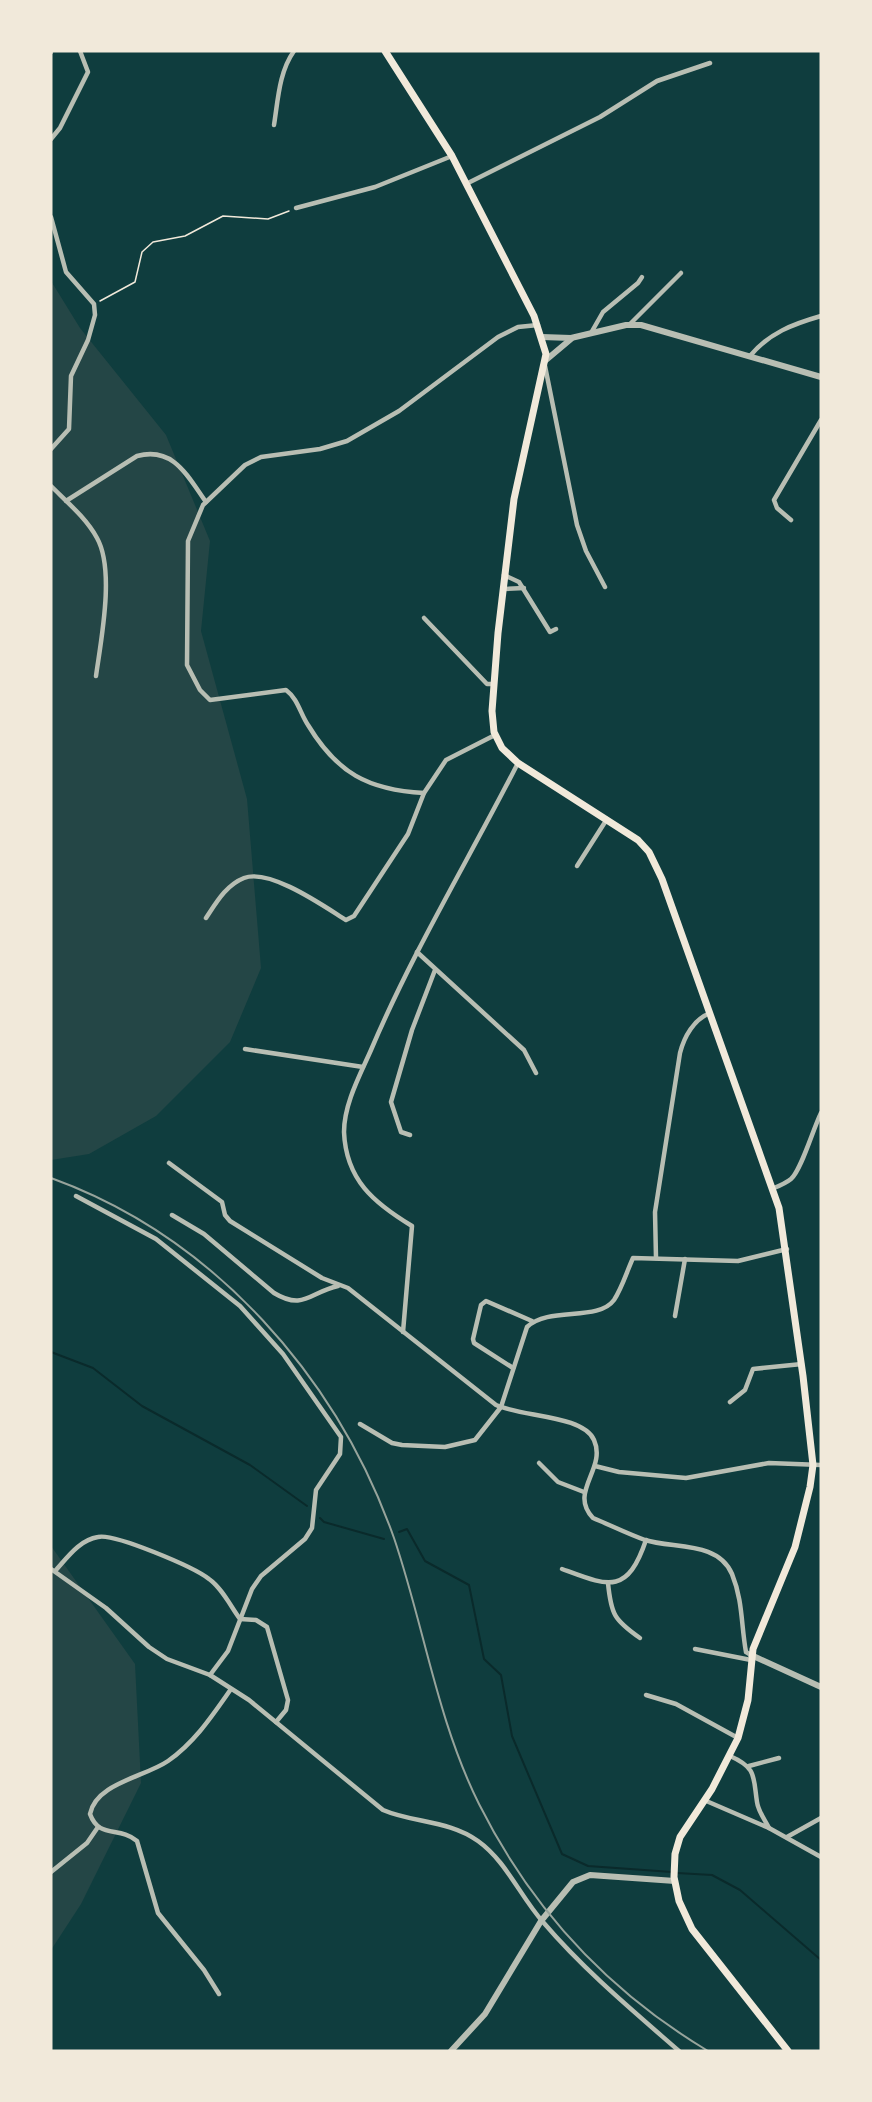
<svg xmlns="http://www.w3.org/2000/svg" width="872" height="2102" viewBox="0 0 872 2102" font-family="'Alegreya Sans',sans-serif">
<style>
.green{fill:#244646}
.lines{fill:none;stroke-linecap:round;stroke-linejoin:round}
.stream{stroke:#0a2a2b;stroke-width:2}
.path{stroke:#f1e9da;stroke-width:1.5}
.minor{stroke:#b8beb3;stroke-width:4.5}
.tertiary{stroke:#b8beb3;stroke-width:6}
.secondary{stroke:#f1e9da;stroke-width:7}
.rail{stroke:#97a49c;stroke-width:2}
</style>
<rect width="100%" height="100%" fill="#0f3d3e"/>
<!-- green -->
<g class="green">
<path d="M51,281L80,328L166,435L210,541L201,631L247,799L261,968L230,1042L156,1116L89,1154L51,1160Z"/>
<path d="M51,1546L135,1664L141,1783L81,1904L51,1950Z"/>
</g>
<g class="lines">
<!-- stream -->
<g class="stream">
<path d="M51,1352L93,1368L142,1406L250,1465L307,1506"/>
<path d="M320,1518L324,1522L384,1539"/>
<path d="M399,1532L407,1529L425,1561L469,1585L484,1659L501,1675L512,1736L562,1854L588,1866L672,1872"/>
<path d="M677,1873L712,1875L740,1890L821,1960"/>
</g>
<!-- path -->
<path class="path" d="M100,301L135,282L142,252L153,242L185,236L223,216L268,219L289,211"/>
<!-- minor -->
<g class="minor">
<path d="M51,52V51"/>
<path d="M274,125C278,100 279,72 294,51"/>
<path d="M51,139L60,128L88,72L80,51"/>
<path d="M466,184L600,117L657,81L710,63"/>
<path d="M296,208L375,187L452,156"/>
<path d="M51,217L66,272L94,304L95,315L88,340L71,376L69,429L51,449"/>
<path d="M630,324L681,273"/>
<path d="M591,333L603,312L638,283L642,277"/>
<path d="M750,356C769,333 793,324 821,316"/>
<path d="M545,366L577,525L586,551L605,587"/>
<path d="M51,486C67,502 86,518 97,538C115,570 101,640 96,676"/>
<path d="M66,501L137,456C174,446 188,477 206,502"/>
<path d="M791,520L777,508L774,500L821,420"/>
<path d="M504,575L519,582L550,632L556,629"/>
<path d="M503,589L524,588"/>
<path d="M424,618L487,684H494"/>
<path d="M424,793C368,790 337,773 308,725C300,713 298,699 286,690L210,700L200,690L187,665L188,541L203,505L245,465L261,457L320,449L347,441L399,411L498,337L518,327L538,325"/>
<path d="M577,866L607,819"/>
<path d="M206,918C216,903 226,885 244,878C270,868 325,907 346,920L354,916L408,834L424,793L446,760L495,735"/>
<path d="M417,952L524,1050L536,1073"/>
<path d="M245,1049L363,1067"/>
<path d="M410,1135L401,1132L391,1102L412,1030L435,970"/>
<path d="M169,1163L222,1202L225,1215L230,1221L322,1278L348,1288L496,1405C522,1417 583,1415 594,1440C607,1469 568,1492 593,1518C610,1525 628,1534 645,1540C674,1549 718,1541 732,1574C743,1601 741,1625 746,1652L751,1655"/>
<path d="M774,1188C779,1186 786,1183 791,1179C801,1171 813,1129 821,1113"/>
<path d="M76,1196L156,1239L240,1306L283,1354L341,1437L340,1454L316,1490L312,1528L305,1539L261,1576L252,1589L228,1651L210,1675"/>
<path d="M172,1215L204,1234L274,1293C304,1311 310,1292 338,1286"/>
<path d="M656,1258L655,1212L680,1053C684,1037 694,1019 710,1013"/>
<path d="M675,1316L685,1259"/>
<path d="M403,1332L412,1226C374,1203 346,1180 344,1132C344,1104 360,1075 371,1050C413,951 469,859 518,763"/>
<path d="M513,1368L474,1343L473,1339L481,1305L486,1301L532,1321"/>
<path d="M730,1402L745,1390L753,1369L802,1364"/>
<path d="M360,1424L392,1443L402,1445L445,1447L475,1440L501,1407L527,1327C549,1306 598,1322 614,1300C622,1288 627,1271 633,1258L738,1261L787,1249"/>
<path d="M539,1463L558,1482L584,1492"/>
<path d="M595,1466L619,1472L686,1478L769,1463L821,1465"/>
<path d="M51,1569L106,1608L149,1647L167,1659L210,1675L249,1700L383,1810C413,1823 449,1820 478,1841C506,1861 520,1896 543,1922C584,1970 632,2010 679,2051"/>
<path d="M562,1569C608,1586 627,1596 646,1540"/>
<path d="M55,1571C67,1558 79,1540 98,1537C114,1533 194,1567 209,1579C222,1588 231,1607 240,1619L256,1620L267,1627L288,1700L286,1710L276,1722"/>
<path d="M608,1583C611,1614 614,1620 640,1638"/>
<path d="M695,1649L751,1660"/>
<path d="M646,1695L676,1704L738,1738"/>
<path d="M730,1756C757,1768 753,1776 757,1802C758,1811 765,1820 769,1828"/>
<path d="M749,1766L779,1758"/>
<path d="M704,1800L769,1828L821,1857"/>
<path d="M787,1837L821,1818"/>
<path d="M51,1872L87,1843L98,1827"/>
<path d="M219,1994L204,1970L158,1913L137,1841C119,1826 99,1839 90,1814C96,1783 145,1777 168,1761C195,1742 212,1716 231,1689"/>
</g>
<!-- tertiary -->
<g class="tertiary">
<path d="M542,337L571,338L626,325H641L821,377"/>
<path d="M546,360L571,339"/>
<path d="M751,1655L821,1687"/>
<path d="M451,2051L485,2014L541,1921L573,1882L590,1875L675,1881"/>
</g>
<!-- secondary -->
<path class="secondary" d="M385,51L452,156L474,199L534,316L546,354L514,499L498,633L492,711L494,732L502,748L518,763L638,840L649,852L662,879L779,1208L803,1376L813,1465L810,1487L795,1547L753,1649L748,1700L738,1738L712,1789L680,1837L675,1854L674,1877L679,1901L692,1929L788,2051"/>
<!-- rail -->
<path class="rail" d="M51,1178C214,1237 337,1377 394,1538C424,1626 437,1720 479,1804C531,1908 608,1991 708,2051"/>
</g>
<!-- border -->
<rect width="872" height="2102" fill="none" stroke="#f1e9da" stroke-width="105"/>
</svg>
